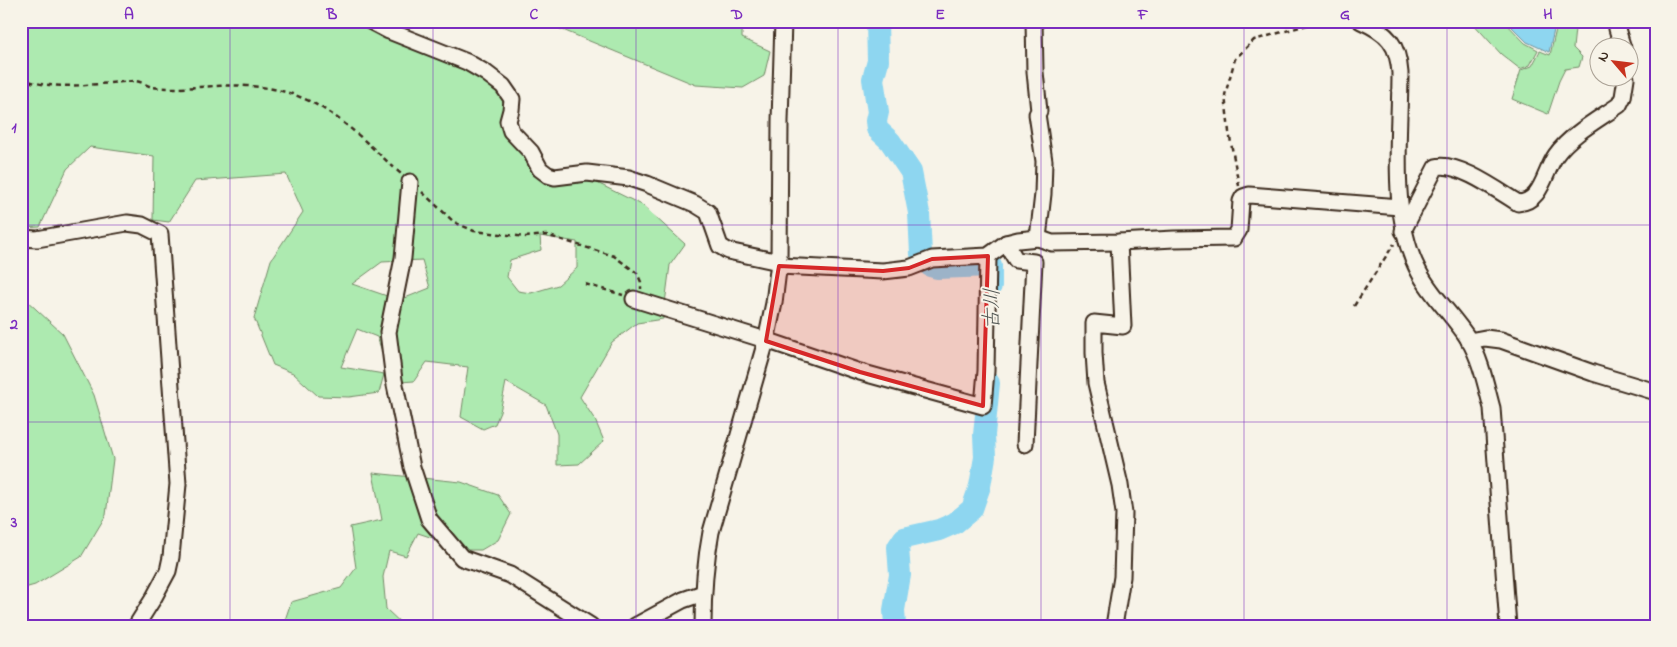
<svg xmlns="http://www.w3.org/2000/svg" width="1677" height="647" viewBox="0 0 1677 647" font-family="'Indie Flower','Klee One',sans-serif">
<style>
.green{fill:#adeab0;stroke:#748a67;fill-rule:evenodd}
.water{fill:#8ed6f0;stroke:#6d919c}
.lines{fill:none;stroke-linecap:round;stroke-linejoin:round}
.river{stroke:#8ed6f0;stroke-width:22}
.minor-casing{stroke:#3b2a1e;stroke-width:19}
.path{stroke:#3b2a1e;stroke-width:2.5;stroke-dasharray:5 4;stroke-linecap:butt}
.minor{stroke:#f7f3e8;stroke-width:15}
.marked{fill:#d62828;fill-opacity:0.2;stroke:#d62828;stroke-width:4;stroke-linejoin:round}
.grid{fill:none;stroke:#7b2cbf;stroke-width:1;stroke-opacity:0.55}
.labels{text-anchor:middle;stroke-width:4;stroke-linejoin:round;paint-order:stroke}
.water-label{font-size:21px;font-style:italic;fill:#505552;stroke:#f7f3e8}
.neatline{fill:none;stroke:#7b2cbf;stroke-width:2}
.grid-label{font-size:16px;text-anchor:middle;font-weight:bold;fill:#7b2cbf}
</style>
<rect width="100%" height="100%" fill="#f7f3e8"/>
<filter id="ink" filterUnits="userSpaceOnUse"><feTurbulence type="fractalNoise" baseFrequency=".02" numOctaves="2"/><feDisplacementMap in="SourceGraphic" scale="10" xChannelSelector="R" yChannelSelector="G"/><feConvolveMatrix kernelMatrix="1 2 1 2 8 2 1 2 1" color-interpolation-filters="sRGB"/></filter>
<g filter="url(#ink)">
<!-- green -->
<g class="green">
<path d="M21,21H359L365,27L463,69L495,87L504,103V122L541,175L589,179L642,205L685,244L670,265L663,319L637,323L612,342L580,397L595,420L604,441L579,464L557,465V434L546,405L506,382L500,412L495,424L483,429L461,417L468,367L427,362L414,381L400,382L392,332L400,300L430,288L422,260L382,262L352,284L390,297L384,357L377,337L357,329L341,367L384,374L379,393L349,397L318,396L293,373L273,365L254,318L271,260L303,212L286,174L195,181L169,222L153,220L154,156L90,147L67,169L40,227L21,228ZM540,236L577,242V268L558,285L531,293L518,291L507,277L510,260L541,250Z"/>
<path d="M541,21H742V38L770,51L764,76L743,88L696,85Z"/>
<path d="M1471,21H1504L1525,43L1538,50L1530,65L1520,69L1501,54Z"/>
<path d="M1558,21H1587L1583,22L1575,29L1573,48L1582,57L1579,67L1565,69L1559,81L1548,114L1512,99L1521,70L1532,66L1540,51L1550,55Z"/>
<path d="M21,298H24L63,334L94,395L113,459L106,515L81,557L35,585L21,589Z"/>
<path d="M373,473L461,482L498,495L511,514L498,540L481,550H448L433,538L418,533L406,556L389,551L383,577L386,609L404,626H283L291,602L341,588L356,568L350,527L382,520Z"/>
</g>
<!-- water -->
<path class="water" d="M1506,21H1556L1549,52L1527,42Z"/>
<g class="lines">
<!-- river -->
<g class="river">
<path d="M877,21L878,61L873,79L878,112L876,121L877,129L890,141L911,172L919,213L921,254L930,266L937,268L991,266V286"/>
<path d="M895,626L894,610L900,575L898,547L904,538L939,530L955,523L972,509L980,486L985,457L984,435L989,383"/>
</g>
<!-- minor casing -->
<g class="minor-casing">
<g id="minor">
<path d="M370,21L389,31L467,62L486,73L503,86L512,99L511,110L508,121L511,131L531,152L540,169L548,175L555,177L587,173L629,178L647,184L695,204L708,212L720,246L728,251L779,262"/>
<path d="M1034,21L1035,72L1039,111L1037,114L1044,161L1043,194L1038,238"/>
<path d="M1361,21C1388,33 1398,44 1400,73C1400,136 1389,216 1419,272C1432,297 1454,316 1469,340C1481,360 1486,386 1492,408L1508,626"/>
<path d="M1620,21L1617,29L1623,48"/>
<path d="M410,182L403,258L388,332L394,380L412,467L429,519L462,558L510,575L591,626"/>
<path d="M1403,231L1436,167C1457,161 1500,192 1518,203C1542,202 1544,172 1556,155C1570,135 1599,119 1619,105L1623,97L1626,78"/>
<path d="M21,238L37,239L127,223L142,225L160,234L178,484L171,557L168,571L153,599L136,626"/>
<path d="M1006,243L1016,260L1034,262L1025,444"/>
<path d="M779,266L883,271L909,268L932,259L988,256L1006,243L1018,240L1038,238L1052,243L1119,242L1174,239L1234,238L1239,230L1241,201L1243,197L1249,195L1400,207"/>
<path d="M634,299L772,342L860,372L983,406L986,371L988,256"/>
<path d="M1469,341L1485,338L1501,340L1593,373L1656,392"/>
<path d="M635,626L683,600L703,593"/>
<path d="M703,626C703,594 705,563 711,532L766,341L774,303L779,262L780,121L783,21"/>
<path d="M1114,626L1122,577L1124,513L1120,485L1096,383L1094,353V323L1123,326L1119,242"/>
</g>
</g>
<!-- path -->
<g class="path">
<path d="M21,78C50,92 101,83 134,81C140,81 146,85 152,87C159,88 167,88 175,88C198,88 223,84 247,86C318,89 351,129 401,174"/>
<path d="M1239,186L1229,132L1225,95L1235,59L1254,40L1321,21"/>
<path d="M422,192L454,222L474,231L526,237L546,235L614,256L637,273L641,282V289"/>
<path d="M585,284L623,295"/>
<path d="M1354,306L1394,244"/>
</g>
<!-- minor -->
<use href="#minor" class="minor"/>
</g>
</g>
<!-- marked area -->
<path class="marked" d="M988,256L983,406L860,372L766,341L779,266L883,271L909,268L932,259Z"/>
<!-- grid -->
<path class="grid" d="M230,21V626M433,21V626M636,21V626M838,21V626M1041,21V626M1244,21V626M1447,21V626M21,225H1656M21,422H1656"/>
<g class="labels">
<!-- water labels -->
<g class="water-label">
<text transform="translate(991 309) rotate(-89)" y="7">古川</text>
</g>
</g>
<!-- margin -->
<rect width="1677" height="647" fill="none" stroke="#f7f3e8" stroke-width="55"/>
<!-- north arrow -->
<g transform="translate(1614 62) rotate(298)"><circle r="24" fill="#f7f3e8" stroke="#aca397"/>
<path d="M0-4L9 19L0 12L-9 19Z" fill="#c8321e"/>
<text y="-8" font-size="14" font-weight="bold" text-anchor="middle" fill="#3b2a1e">N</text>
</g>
<rect x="28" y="28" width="1622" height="592" class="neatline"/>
<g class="grid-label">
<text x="129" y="19">A</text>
<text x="332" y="19">B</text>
<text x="534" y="19">C</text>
<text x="737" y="19">D</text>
<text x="940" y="19">E</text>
<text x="1143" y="19">F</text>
<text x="1345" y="19">G</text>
<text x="1548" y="19">H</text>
<text x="14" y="132">1</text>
<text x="14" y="329">2</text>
<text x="14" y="527">3</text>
</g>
</svg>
